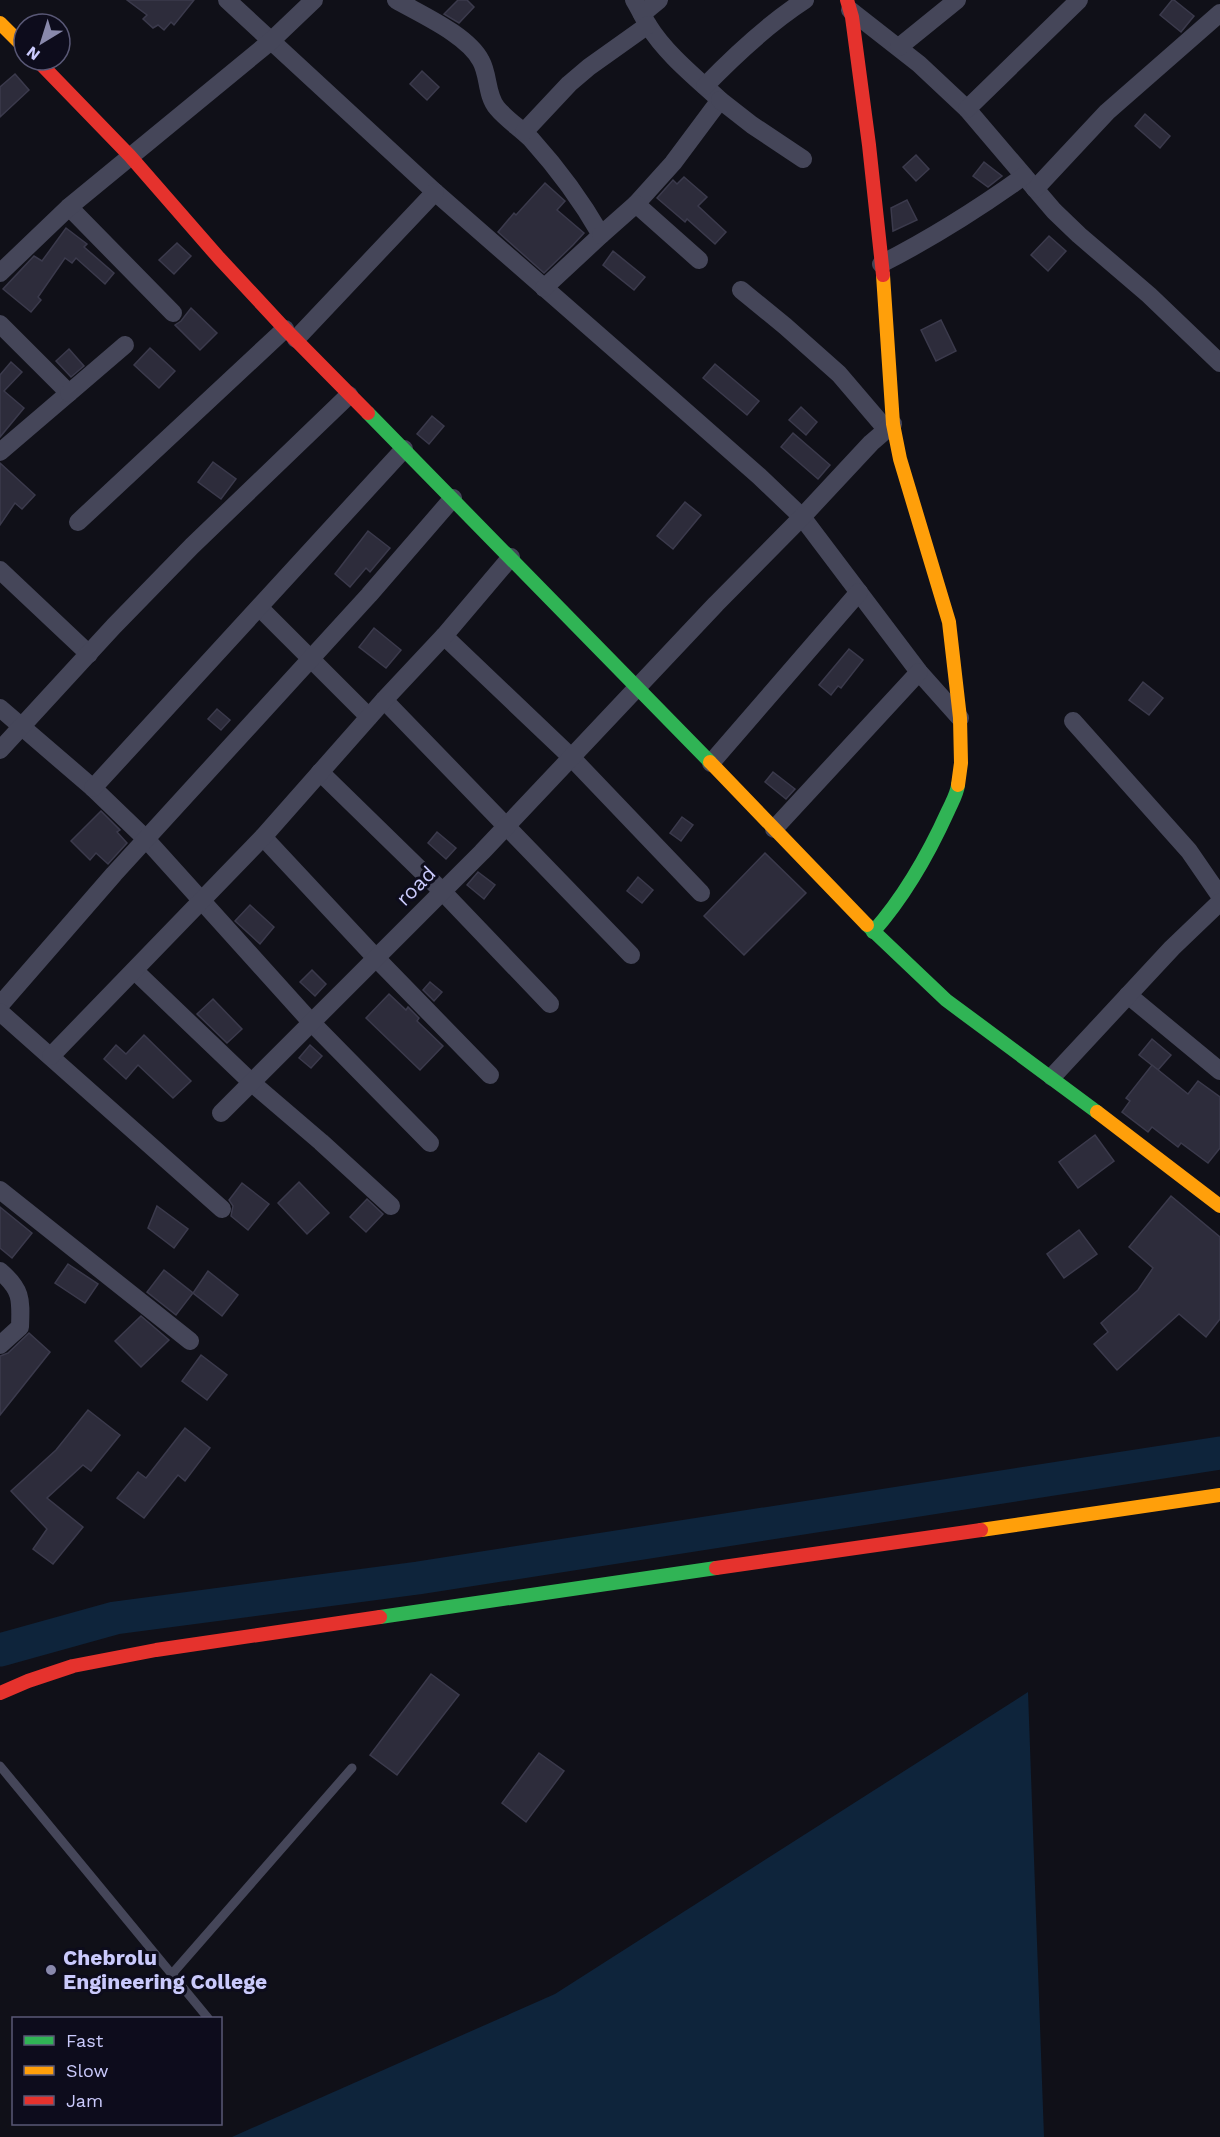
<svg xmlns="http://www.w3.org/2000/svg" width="1220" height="2137" viewBox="0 0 1220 2137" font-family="'Work Sans',sans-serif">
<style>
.water{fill:#0e243b}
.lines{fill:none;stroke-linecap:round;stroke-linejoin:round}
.river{stroke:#0e243b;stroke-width:33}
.building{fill:#2d2c3b;stroke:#3b3a4c;stroke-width:1.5}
.lane{stroke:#454659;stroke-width:9}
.street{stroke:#454659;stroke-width:18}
.fast{stroke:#30b455;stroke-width:14}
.slow{stroke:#ff9f0a;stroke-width:14}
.jam{stroke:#e5322d;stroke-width:14}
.poi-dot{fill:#8989ac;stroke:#0d0c1c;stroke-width:2}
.labels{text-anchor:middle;stroke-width:6;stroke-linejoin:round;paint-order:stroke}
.street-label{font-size:21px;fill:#cacafc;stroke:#0d0c1c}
.poi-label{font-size:21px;font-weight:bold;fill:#cacafc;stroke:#0d0c1c;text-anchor:start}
</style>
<rect width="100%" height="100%" fill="#101018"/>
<!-- water -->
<path class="water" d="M1028,1692L1044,2137H232L555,1994Z"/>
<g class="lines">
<!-- river -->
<path class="river" d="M0,1650L115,1618L418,1578L1220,1453"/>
</g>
<!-- building -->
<g class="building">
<path d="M127,0H194L174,25L171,22L164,30L158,25L153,28L143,19L147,15Z"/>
<path d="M458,0H467L474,7L459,23L444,14Z"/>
<path d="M1172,0H1174L1194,16L1181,32L1160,15Z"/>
<path d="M422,71L439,87L427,100L410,84Z"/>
<path d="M15,74L29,90L0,117V87Z"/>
<path d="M1145,114L1170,136L1160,148L1135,126Z"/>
<path d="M916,155L929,169L916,181L903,167Z"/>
<path d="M984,162L1002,176L988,187L973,176Z"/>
<path d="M684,177L707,197L698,206L726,232L715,244L687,219L685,222L657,198L673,180L677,184Z"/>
<path d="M545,183L565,201L557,210L584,233L573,245L544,273L498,232L514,213L516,215Z"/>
<path d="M907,200L917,220L893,231L891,208Z"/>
<path d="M66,228L87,244L84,247L114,273L105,284L76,258L72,263L65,258L38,297L41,300L31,312L3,289L34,256L42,261Z"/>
<path d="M1049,236L1066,251L1048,271L1031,255Z"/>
<path d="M177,243L191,256L174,274L159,260Z"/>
<path d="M613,251L645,277L634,290L603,265Z"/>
<path d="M191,308L217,333L200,350L175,325L181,321Z"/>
<path d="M941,320L956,351L936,361L921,330Z"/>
<path d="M150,348L175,371L159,388L134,365Z"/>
<path d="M69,349L84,366L71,377L56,361Z"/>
<path d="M11,362L22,372L4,391L24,408L0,437V375Z"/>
<path d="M715,364L759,401L747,415L703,378Z"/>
<path d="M801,407L817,422L806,435L789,420Z"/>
<path d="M432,416L444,426L429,444L417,434Z"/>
<path d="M793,433L830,465L818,479L781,447Z"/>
<path d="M213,462L236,479L221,499L198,482Z"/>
<path d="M0,463L35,495L22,509L15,503L0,525Z"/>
<path d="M685,502L701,515L673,549L657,536Z"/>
<path d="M368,531L390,548L370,572L366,568L350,587L335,574Z"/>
<path d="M374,628L401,650L386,668L359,647Z"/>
<path d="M849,649L863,660L841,688L838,686L831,695L819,685Z"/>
<path d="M1143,682L1163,698L1149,715L1129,700Z"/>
<path d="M217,709L230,720L221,730L208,719Z"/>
<path d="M773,772L795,789L786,799L765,782Z"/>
<path d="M101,811L120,830L117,832L127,843L108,864L96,853L90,860L71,841Z"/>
<path d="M682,817L693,825L681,841L670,833Z"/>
<path d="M437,832L456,848L446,859L428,843Z"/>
<path d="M765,853L806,893L744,955L704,916Z"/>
<path d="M478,872L495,885L484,899L467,885Z"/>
<path d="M638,877L653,890L642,903L627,891Z"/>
<path d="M250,905L274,927L260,944L235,921Z"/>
<path d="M312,970L326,984L315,996L300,982Z"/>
<path d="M430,982L442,992L434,1001L423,990Z"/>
<path d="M389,994L406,1010L408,1007L419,1018L417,1021L443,1046L420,1070L366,1018Z"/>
<path d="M213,999L242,1029L227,1043L197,1014Z"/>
<path d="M144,1035L191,1081L173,1098L138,1065L126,1079L104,1059L116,1045L126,1054Z"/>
<path d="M1152,1039L1171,1055L1158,1070L1139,1055Z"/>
<path d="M310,1045L322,1056L311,1068L299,1058Z"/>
<path d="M1152,1065L1188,1094L1198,1081L1220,1097V1148L1208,1163L1181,1143L1178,1147L1152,1127L1148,1132L1122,1112L1130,1101L1126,1098Z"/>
<path d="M1095,1135L1114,1161L1078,1188L1059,1162Z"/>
<path d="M299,1182L329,1213L307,1234L278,1203Z"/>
<path d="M242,1183L269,1204L248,1230L231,1216L233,1206L229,1200Z"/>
<path d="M1171,1196L1220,1237V1319L1206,1337L1179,1314L1117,1370L1094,1344L1108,1332L1101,1323L1138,1290L1153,1268L1129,1247Z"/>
<path d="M367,1199L383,1214L366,1232L350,1217Z"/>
<path d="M157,1206L188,1229L174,1248L148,1228Z"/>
<path d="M0,1207L32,1233L12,1258L0,1248Z"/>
<path d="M1079,1230L1097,1254L1064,1278L1047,1254Z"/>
<path d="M68,1264L98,1284L85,1303L55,1283Z"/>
<path d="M164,1270L193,1293L176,1315L147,1292Z"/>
<path d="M208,1271L238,1295L222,1316L193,1293Z"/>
<path d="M141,1316L169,1340L141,1367L115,1341Z"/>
<path d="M29,1333L50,1352L0,1415V1356L8,1353Z"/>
<path d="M201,1355L227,1375L207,1400L182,1381Z"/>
<path d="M88,1410L120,1435L91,1471L83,1465L47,1498L83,1527L53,1564L33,1549L47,1529L11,1491L56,1450Z"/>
<path d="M185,1428L210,1448L185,1481L178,1475L144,1518L117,1498L138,1472L146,1478Z"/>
<path d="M431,1674L459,1695L397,1775L370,1755Z"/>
<path d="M539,1753L564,1771L526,1822L502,1803Z"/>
</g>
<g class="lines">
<!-- lane -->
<g class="lane">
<path d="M0,1766L208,2018"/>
<path d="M172,1974L352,1768"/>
</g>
<!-- street -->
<g class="street">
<path d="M227,0L435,192L667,395L759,476L802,517L919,672L960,718"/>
<path d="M396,0C420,14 468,35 481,61C489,75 486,95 497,108C507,120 520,128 531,139C558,169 581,200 601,235L544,288"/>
<path d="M634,0C639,8 643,17 648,25C666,54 695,77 720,100L673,163L636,204"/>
<path d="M850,10L919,64L967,109L1054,211L1079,235L1149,295L1220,363"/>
<path d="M642,14L659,0"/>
<path d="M899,47L957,0"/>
<path d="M705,86C736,54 768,24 805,0"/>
<path d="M720,100L752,125L803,159"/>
<path d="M967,109L1079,0"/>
<path d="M524,132L569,84L589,67L648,25"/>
<path d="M1035,189L1107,112L1220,13"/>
<path d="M69,207L173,313"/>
<path d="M601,235L636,204L699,260"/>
<path d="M881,264C932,238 978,209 1024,176"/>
<path d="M0,273L69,207L271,41L314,0"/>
<path d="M741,290L785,326L839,374L886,429"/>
<path d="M0,324L69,393L0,452"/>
<path d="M296,339L435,192"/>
<path d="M69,393L125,345"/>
<path d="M78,522L285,329"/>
<path d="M0,570L89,654"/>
<path d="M260,608L369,717"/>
<path d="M444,636L570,756L701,893"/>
<path d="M384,700L631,955"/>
<path d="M0,708L93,788L146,839L311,1022L430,1143"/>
<path d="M1073,721L1189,851L1220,896"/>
<path d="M0,750L114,626L192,546L349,395"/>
<path d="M711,763L859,592"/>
<path d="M320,772L442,891L550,1004"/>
<path d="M93,788L404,449"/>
<path d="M774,829L919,672"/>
<path d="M263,837L376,958L490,1075"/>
<path d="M135,971L251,1082L321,1142L391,1206"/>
<path d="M1128,995L1220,1071"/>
<path d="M0,1005L114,874L369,595L453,498"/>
<path d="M0,1012L222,1209"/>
<path d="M51,1056L263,837L384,700L444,636L511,557"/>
<path d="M1052,1077L1172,948L1220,902"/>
<path d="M221,1113L482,852L716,604L802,517L871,443L893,424"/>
<path d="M0,1190L190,1341"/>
<path d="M0,1271C22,1290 21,1299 20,1327L0,1345"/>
</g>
<!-- fast -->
<g class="fast">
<path d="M368,413L710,762"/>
<path d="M867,925L946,1000L1097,1112"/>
<path d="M873,932C904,897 929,853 948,811C952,802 957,794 958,785"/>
<path d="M380,1617L716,1568"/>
</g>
<!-- slow -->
<g class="slow">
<path d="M0,23L24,47"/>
<path d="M883,275L893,424L900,459L949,622L960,718L961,763L958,785"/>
<path d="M710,762L867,925"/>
<path d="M1097,1112L1220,1206"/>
<path d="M981,1530L1220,1495"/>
</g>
<!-- jam -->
<g class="jam">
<path d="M847,0L852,17L869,145L883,275"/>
<path d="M37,60L130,156L219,258L285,329L368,413"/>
<path d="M716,1568L981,1530"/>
<path d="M0,1693L28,1681L73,1666L156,1650L380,1617"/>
</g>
</g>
<!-- markers -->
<circle class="poi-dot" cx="51" cy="1970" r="6"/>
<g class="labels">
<!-- street labels -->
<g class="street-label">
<text transform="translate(416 886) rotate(-45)" y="7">road</text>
</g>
<!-- poi labels -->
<g class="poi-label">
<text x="63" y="1965">Chebrolu<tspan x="63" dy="24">Engineering College</tspan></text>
</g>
</g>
<!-- legend -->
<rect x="12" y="2017" width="210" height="108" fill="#0d0c1c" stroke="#595876" stroke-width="1.5"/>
<rect x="24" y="2036" width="30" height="9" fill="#30b455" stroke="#595876" stroke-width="1.5"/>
<text x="66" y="2047" font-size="18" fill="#cacafc">Fast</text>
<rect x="24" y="2066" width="30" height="9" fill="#ff9f0a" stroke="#595876" stroke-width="1.5"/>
<text x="66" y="2077" font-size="18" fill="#cacafc">Slow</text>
<rect x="24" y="2096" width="30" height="9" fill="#e5322d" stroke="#595876" stroke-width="1.5"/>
<text x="66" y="2107" font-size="18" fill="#cacafc">Jam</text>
<!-- north arrow -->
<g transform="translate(42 42) rotate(218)"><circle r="28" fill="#0d0c1c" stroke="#595876" stroke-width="1.5"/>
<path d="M0-4.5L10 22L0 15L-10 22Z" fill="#8989ac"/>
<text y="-9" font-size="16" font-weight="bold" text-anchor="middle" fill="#cacafc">N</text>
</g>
</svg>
